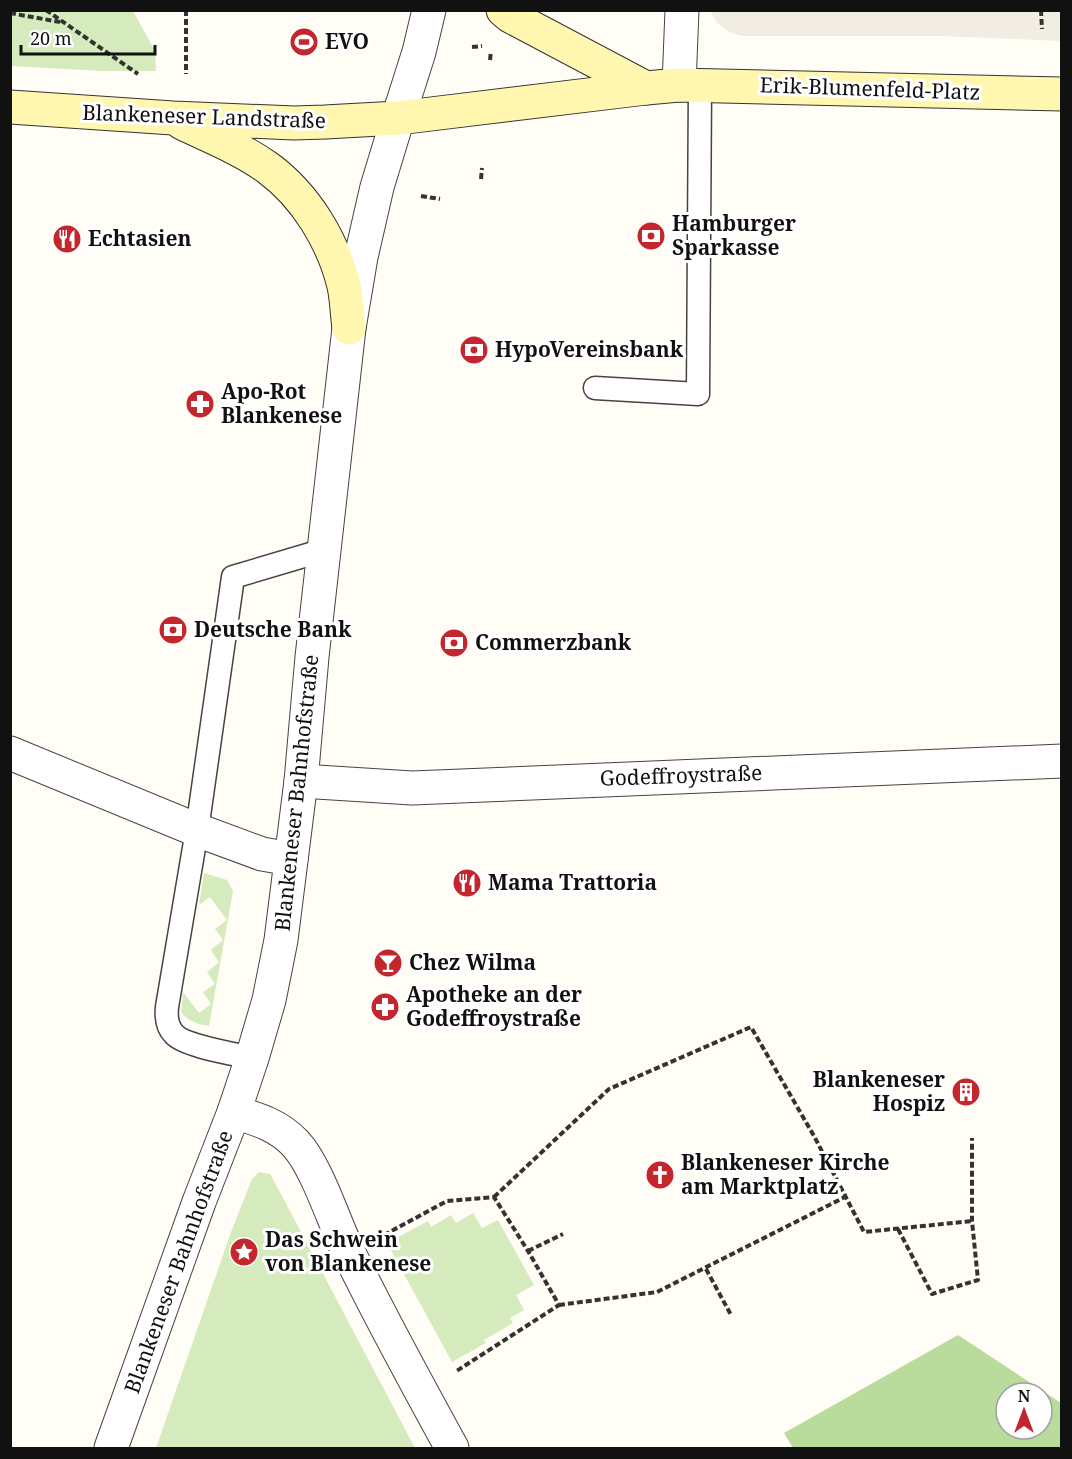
<svg xmlns="http://www.w3.org/2000/svg" width="1072" height="1459" viewBox="0 0 1072 1459" font-family="'Noto Serif',serif">
<style>
.green{fill:#d5ebbd}
.forest{fill:#b9dc9c;fill-rule:evenodd}
.plaza{fill:#f1ede2}
.lines{fill:none;stroke-linecap:round;stroke-linejoin:round}
.service-casing{stroke:#444;stroke-width:25}
.minor-casing{stroke:#444;stroke-width:35}
.tertiary-casing{stroke:#444;stroke-width:35}
.secondary-casing{stroke:#333;stroke-width:35}
.path{stroke:#333;stroke-width:4;stroke-dasharray:6 3;stroke-linecap:butt}
.service{stroke:#fff;stroke-width:22}
.minor{stroke:#fff;stroke-width:33}
.tertiary{stroke:#fff;stroke-width:33}
.secondary{stroke:#fff6b0;stroke-width:33}
.labels{text-anchor:middle;stroke-width:6;stroke-linejoin:round;paint-order:stroke}
.poi-label{font-size:21px;font-weight:bold;fill:#111;stroke:#fff;text-anchor:start}
.street-label{font-size:21px;fill:#111;stroke:#fff}
</style>
<rect width="100%" height="100%" fill="#fffdf5"/>
<!-- green -->
<g class="green">
<path d="M10,11H133L155,51L156,71H102L11,66Z"/>
<path d="M204,873L227,880L233,891L209,1026C197,1024 189,1022 181,1012L183,992L199,1013L211,1004L203,992L215,984L207,972L219,962L211,950L223,940L215,929L227,920L210,897L199,905Z"/>
<path d="M259,1172L270,1174L273,1179L415,1448H156L231,1232L252,1179Z"/>
<path d="M473,1213L482,1228L498,1220L534,1285L516,1295L524,1310L510,1318L513,1323L484,1340L486,1343L452,1362L387,1243L428,1221L431,1227L451,1215L456,1223Z"/>
</g>
<!-- forest -->
<path class="forest" d="M958,1335L1061,1403V1448H793L784,1433ZM1006,1393H1042V1429H1006Z"/>
<!-- plaza -->
<path class="plaza" d="M710,11H1061V41L942,36H744L731,33L717,23Z"/>
<g class="lines">
<!-- service casing -->
<g class="service-casing">
<g id="service">
<path d="M595,388L698,394L700,85"/>
<path d="M252,1058C235,1054 184,1046 174,1034C167,1027 166,1017 167,1007L197,830L233,577L324,550"/>
</g>
</g>
<!-- minor casing -->
<g class="minor-casing">
<g id="minor">
<path d="M679,85L682,10"/>
<path d="M10,753L197,830L262,854L291,859"/>
<path d="M301,781L412,788L1062,761"/>
<path d="M234,1112C257,1119 278,1125 295,1143C317,1166 334,1223 349,1253C381,1319 417,1384 452,1448"/>
<path d="M111,1448L199,1202L234,1112L252,1058L269,1000L281,940L301,781L312,657L349,328L361,257L377,187L398,118"/>
</g>
</g>
<!-- tertiary casing -->
<g class="tertiary-casing">
<path id="tertiary" d="M398,118L419,52L429,10"/>
</g>
<!-- secondary casing -->
<g class="secondary-casing">
<g id="secondary">
<path d="M503,10L510,16L646,88"/>
<path d="M10,107L173,118L294,123L325,122L398,118L646,88L679,85L1062,94"/>
<path d="M182,123C211,137 242,149 268,168C306,196 333,241 344,286C347,300 347,314 349,328"/>
</g>
</g>
<!-- path -->
<g class="path">
<path d="M46,10L138,74"/>
<path d="M186,10V74"/>
<path d="M1041,10L1042,29"/>
<path d="M10,13L60,22"/>
<path d="M472,47L482,46"/>
<path d="M490,60L491,51"/>
<path d="M481,179L482,168"/>
<path d="M421,196L440,199"/>
<path d="M494,1197L609,1089L751,1027L814,1136L864,1232L972,1221"/>
<path d="M898,1229L932,1294L978,1280L972,1221V1138"/>
<path d="M384,1235L447,1201L494,1197L528,1251L559,1305L455,1372"/>
<path d="M528,1251L563,1234"/>
<path d="M706,1269L731,1315"/>
<path d="M559,1305L657,1292L845,1197"/>
</g>
<!-- service -->
<use href="#service" class="service"/>
<!-- minor -->
<use href="#minor" class="minor"/>
<!-- tertiary -->
<use href="#tertiary" class="tertiary"/>
<!-- secondary -->
<use href="#secondary" class="secondary"/>
</g>
<!-- icons -->
<defs>
<g id="stadium-disc" transform="scale(1.5)"><circle r="9.5" fill="#c4262e" stroke="#fff"/><path d="M0-5a6.5 5 0 1 0 0 10a6.5 5 0 1 0 0-10ZM-3.5-1.8h7v3.6h-7Z" fill="#fff"/></g>
<g id="bank-disc" transform="scale(1.5)"><circle r="9.5" fill="#c4262e" stroke="#fff"/><path d="M-6-4H6V4H-6ZM0-2.3a2.3 2.3 0 1 0 0 4.6a2.3 2.3 0 1 0 0-4.6Z" fill="#fff"/></g>
<g id="restaurant-disc" transform="scale(1.5)"><circle r="9.5" fill="#c4262e" stroke="#fff"/><path d="M-5-6h1v4h1v-4h1v4h1v-4h1v5L-1.5 .5V6h-2V.5L-5-1ZM5-6V6H3V1.5H1.5Q1.5-4 5-6Z" fill="#fff"/></g>
<g id="pharmacy-disc" transform="scale(1.5)"><circle r="9.5" fill="#c4262e" stroke="#fff"/><path d="M-2-6h4v4h4v4h-4v4h-4v-4h-4v-4h4Z" fill="#fff"/></g>
<g id="bar-disc" transform="scale(1.5)"><circle r="9.5" fill="#c4262e" stroke="#fff"/><path d="M-6-5H6L.8 .8V4.5H3.5V6h-7V4.5H-.8V.8Z" fill="#fff"/></g>
<g id="building-disc" transform="scale(1.5)"><circle r="9.5" fill="#c4262e" stroke="#fff"/><path d="M-4-6H4V6H1V3H-1V6H-4ZM-2.5-4.3h1.7v1.8h-1.7ZM.8-4.3h1.7v1.8H.8ZM-2.5-1h1.7V.8h-1.7ZM.8-1h1.7V.8H.8Z" fill="#fff"/></g>
<g id="church-disc" transform="scale(1.5)"><circle r="9.5" fill="#c4262e" stroke="#fff"/><path d="M-1.2-6h2.4v3.5h3.3v2.4h-3.3V6h-2.4V-.1h-3.3v-2.4h3.3Z" fill="#fff"/></g>
<g id="sight-disc" transform="scale(1.5)"><circle r="9.5" fill="#c4262e" stroke="#fff"/><path d="M0-6L1.8-2.2L6-1.7L2.9 1.2L3.7 5.4L0 3.3L-3.7 5.4L-2.9 1.2L-6-1.7L-1.8-2.2Z" fill="#fff"/></g>
</defs>
<g fill-rule="evenodd">
<use href="#stadium-disc" x="304" y="42"/>
<use href="#bank-disc" x="651" y="236"/>
<use href="#restaurant-disc" x="67" y="239"/>
<use href="#bank-disc" x="474" y="350"/>
<use href="#pharmacy-disc" x="200" y="404"/>
<use href="#bank-disc" x="173" y="630"/>
<use href="#bank-disc" x="454" y="643"/>
<use href="#restaurant-disc" x="467" y="883"/>
<use href="#bar-disc" x="388" y="963"/>
<use href="#pharmacy-disc" x="385" y="1007"/>
<use href="#building-disc" x="966" y="1092"/>
<use href="#church-disc" x="660" y="1175"/>
<use href="#sight-disc" x="244" y="1252"/>
</g>
<g class="labels">
<!-- poi labels -->
<g class="poi-label">
<text x="325" y="49">EVO</text>
<text x="672" y="231">Hamburger<tspan x="672" dy="24">Sparkasse</tspan></text>
<text x="88" y="246">Echtasien</text>
<text x="495" y="357">HypoVereinsbank</text>
<text x="221" y="399">Apo-Rot<tspan x="221" dy="24">Blankenese</tspan></text>
<text x="194" y="637">Deutsche Bank</text>
<text x="475" y="650">Commerzbank</text>
<text x="488" y="890">Mama Trattoria</text>
<text x="409" y="970">Chez Wilma</text>
<text x="406" y="1002">Apotheke an der<tspan x="406" dy="24">Godeffroystraße</tspan></text>
<text x="945" y="1087" text-anchor="end">Blankeneser<tspan x="945" dy="24">Hospiz</tspan></text>
<text x="681" y="1170">Blankeneser Kirche<tspan x="681" dy="24">am Marktplatz</tspan></text>
<text x="265" y="1247">Das Schwein<tspan x="265" dy="24">von Blankenese</tspan></text>
</g>
<!-- street labels -->
<g class="street-label">
<text transform="translate(870 89) rotate(2)" y="7">Erik-Blumenfeld-Platz</text>
<text transform="translate(204 117) rotate(2)" y="7">Blankeneser Landstraße</text>
<text transform="translate(681 776) rotate(-2)" y="7">Godeffroystraße</text>
<text transform="translate(297 793) rotate(-84)" y="7">Blankeneser Bahnhofstraße</text>
<text transform="translate(179 1262) rotate(-70)" y="7">Blankeneser Bahnhofstraße</text>
</g>
</g>
<!-- border -->
<rect width="1072" height="1459" fill="none" stroke="#111111" stroke-width="24"/>
<!-- north arrow -->
<g transform="translate(1024 1411)"><circle r="28" fill="#ffffff" stroke="#a0a0a0" stroke-width="1.5"/>
<path d="M0-4.5L10 22L0 15L-10 22Z" fill="#c4262e"/>
<text y="-9" font-size="16" font-weight="bold" text-anchor="middle" fill="#111111">N</text>
</g>
<!-- scale -->
<path d="M21 45v9h134v-9" fill="none" stroke="#111111" stroke-width="3"/>
<text x="30" y="45" font-size="18" fill="#111111" stroke="#ffffff" stroke-width="4.5" paint-order="stroke">20 m</text>
</svg>
